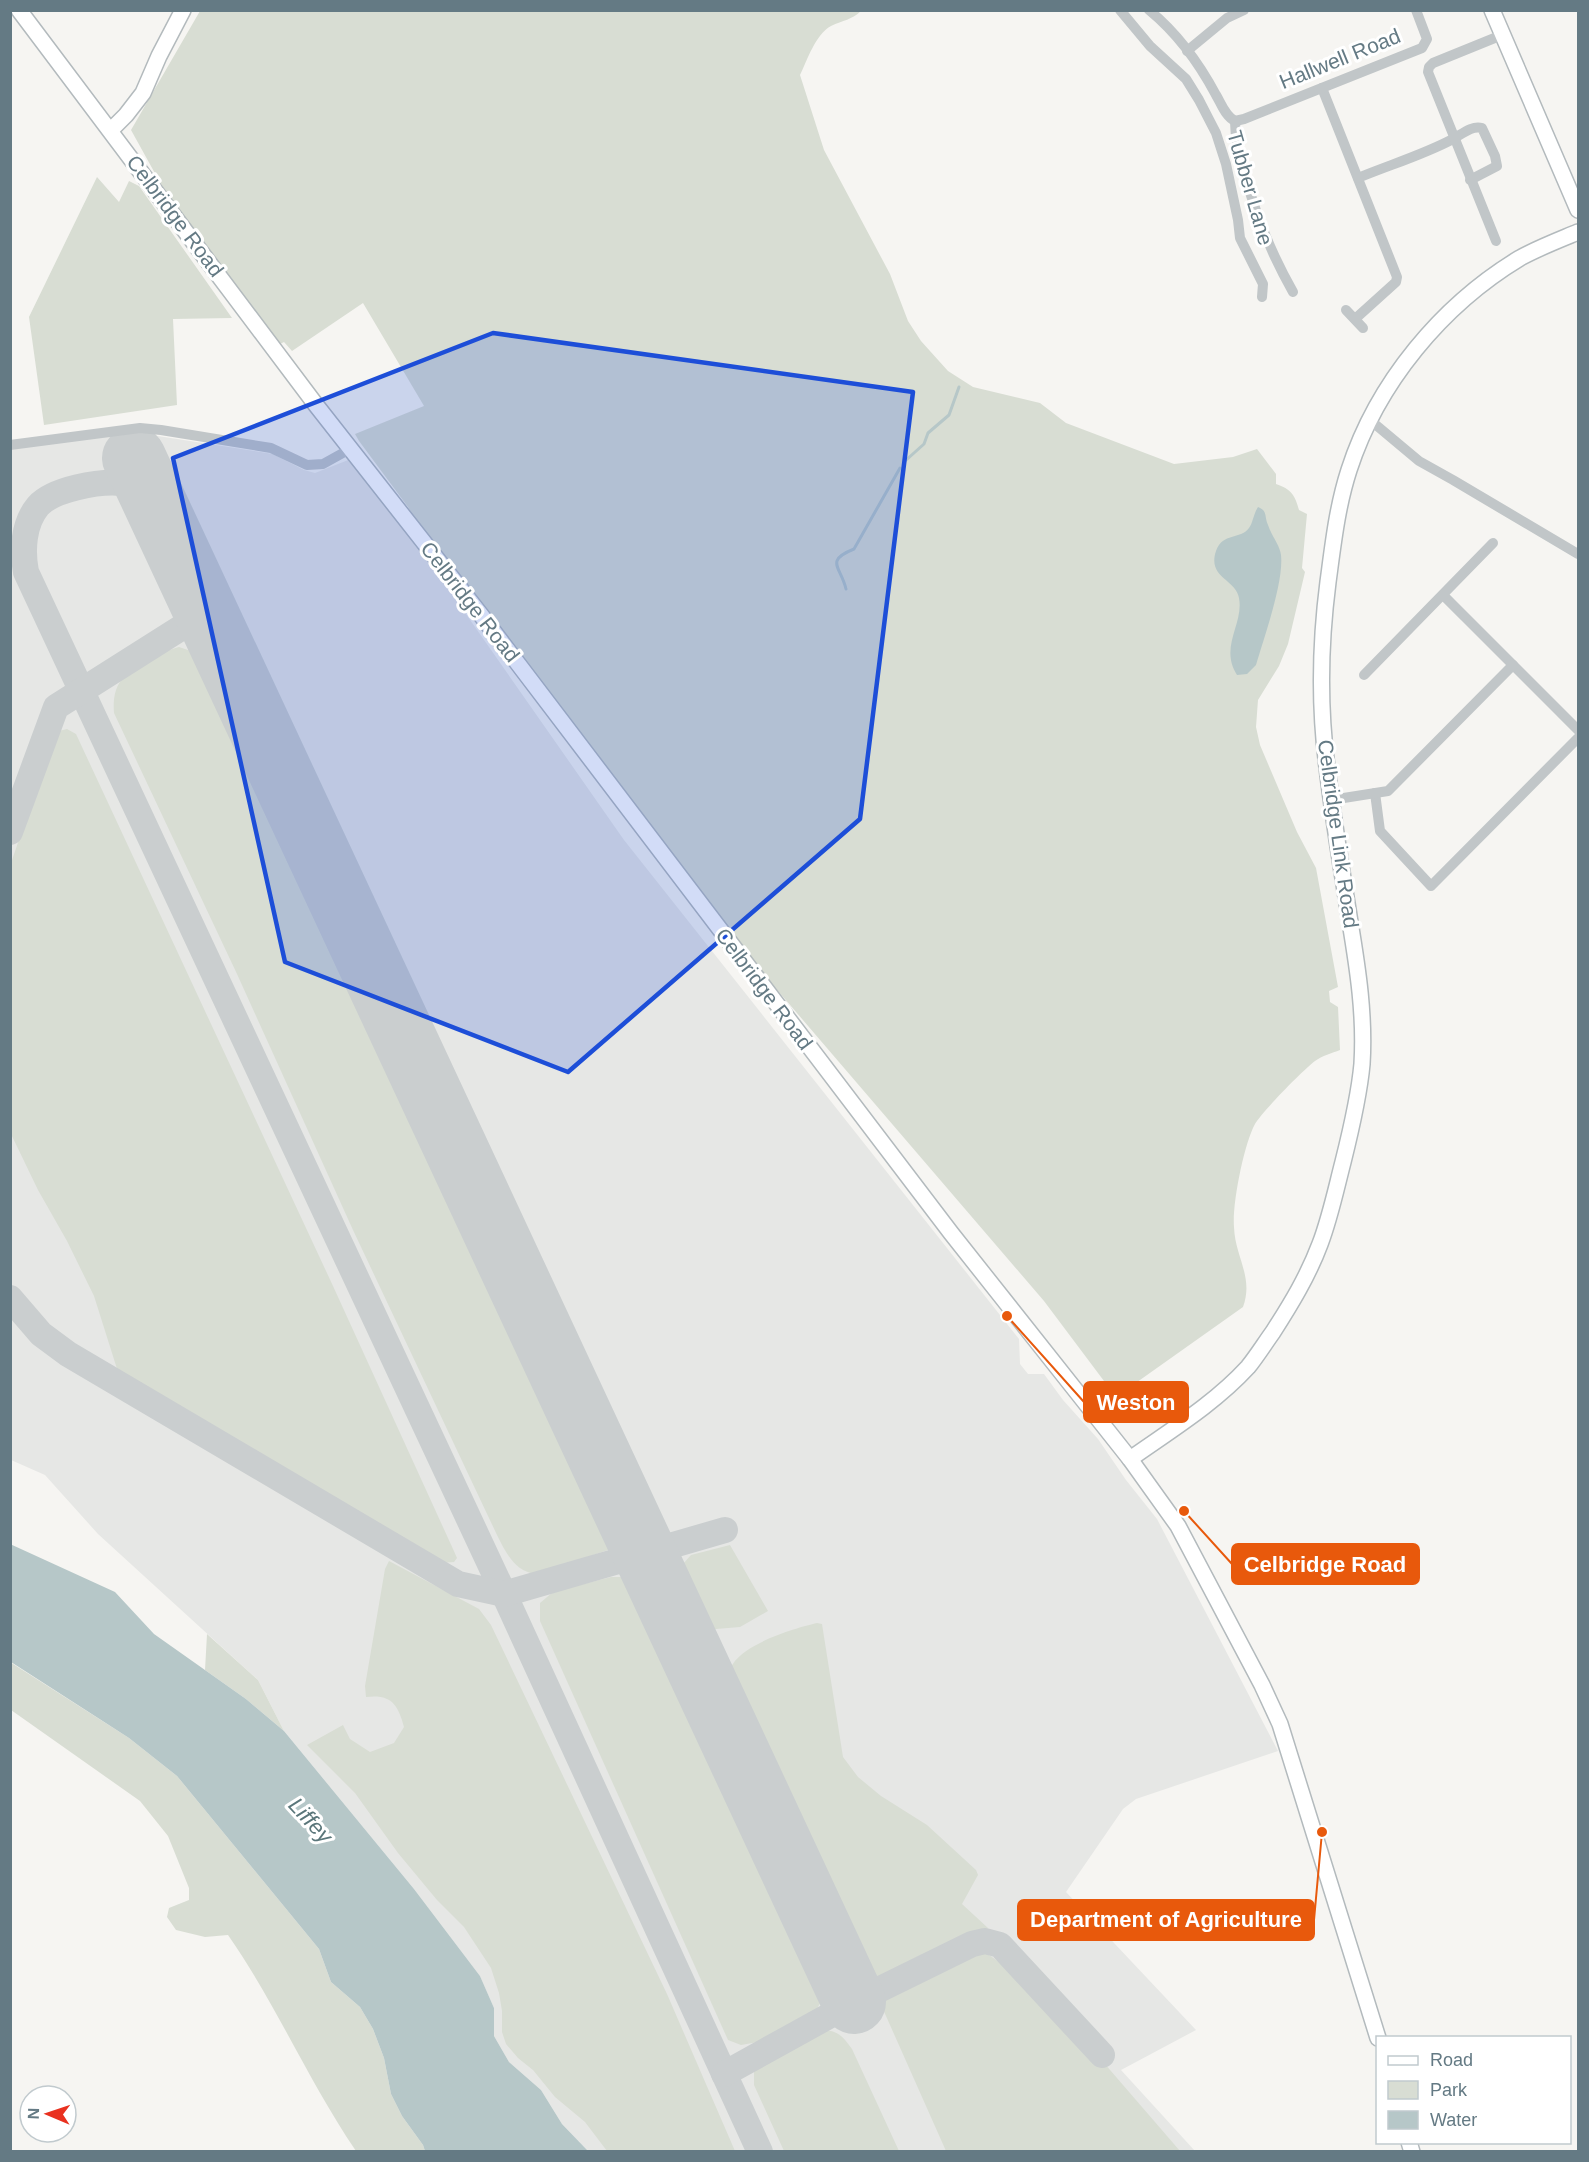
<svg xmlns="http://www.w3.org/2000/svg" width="1589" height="2162" viewBox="0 0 1589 2162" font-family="Arial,sans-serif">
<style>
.built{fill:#e6e7e5}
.green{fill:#d8ddd3}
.water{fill:#b6c7c8}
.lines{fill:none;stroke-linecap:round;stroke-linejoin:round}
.stream{stroke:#b6c7c8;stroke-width:3}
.taxiway{stroke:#cacecf;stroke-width:26}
.runway{stroke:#cacecf;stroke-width:64}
.secondary-casing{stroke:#b3babd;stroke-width:18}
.street{stroke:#c1c6c8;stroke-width:10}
.secondary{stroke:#fff;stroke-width:15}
.marked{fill:#1d4ed8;fill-opacity:0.2;stroke:#1d4ed8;stroke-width:4.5;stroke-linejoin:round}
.labels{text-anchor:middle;stroke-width:6;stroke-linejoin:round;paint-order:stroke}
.street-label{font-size:21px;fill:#647a84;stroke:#fff}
.water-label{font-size:22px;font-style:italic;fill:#5a767a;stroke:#fff}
.leader{fill:none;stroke:#e8590c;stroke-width:2}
.callout-dot{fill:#e8590c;stroke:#fff;stroke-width:2}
.callout{fill:#e8590c;stroke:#e8590c;stroke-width:2}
.callout-label{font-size:22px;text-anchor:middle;font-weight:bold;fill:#fff}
</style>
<rect width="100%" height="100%" fill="#f6f5f2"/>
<!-- built -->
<path class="built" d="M132,432L273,454L304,470L315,473L356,457L624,840L1019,1339L1020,1364L1028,1374H1044L1063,1400L1098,1439L1126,1480L1157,1519L1278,1751L1136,1799L1123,1809L1066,1892L1196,2030L1121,2070L1195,2151H588L562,2124L541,2090L509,2062L494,2036V2008L480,1976L414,1889L284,1731L258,1680L98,1534L45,1475L11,1460V449Z"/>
<!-- green -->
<g class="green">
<path d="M200,11H861C852,20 843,20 831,26C815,35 808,59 800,75L824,150L890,274L908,321L921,341L948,371L973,387L1040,403L1066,423L1174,464L1233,457L1257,449L1276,474V484C1291,489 1295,495 1299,510L1307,514L1302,568L1305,572L1288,644L1279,666L1258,700L1256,727L1260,745L1297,832L1316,868L1338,987L1329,991L1330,1002L1338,1007L1340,1050C1332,1053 1322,1056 1315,1061C1303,1070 1262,1112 1255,1124C1244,1144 1232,1204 1234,1227C1235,1257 1254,1277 1243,1307L1116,1397L1044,1301L748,956L418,524L408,507L359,441L355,434L424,406L363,303L292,351L284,342L280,344L167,195L131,130Z"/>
<path d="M97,177L119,202L129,181L139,186L232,318L173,319L177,405L44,425L29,317Z"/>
<path d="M179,647L191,651L201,661L349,976L421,1126L601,1519L611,1544V1549L536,1574C515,1572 506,1553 497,1535L353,1230L237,974L114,713C113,701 114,687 124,677C132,667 166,650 179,647Z"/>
<path d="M67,729L76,734L333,1286L453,1549L457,1558L454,1562L440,1563L118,1372L94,1296L67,1241L38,1190L11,1134V863L52,743L59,731Z"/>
<path d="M730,1545L768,1611L740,1627L704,1630L680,1578L682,1565L691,1555Z"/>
<path d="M389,1561L479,1609L491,1625L667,1994L735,2151H607L585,2122L555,2097L533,2070L518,2058L506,2044L502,2032V2011L499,1993L491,1968L464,1927L437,1900L398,1853L355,1793L307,1745L343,1725L350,1739L370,1752L394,1743L404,1727C398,1704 391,1694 366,1697L365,1686L385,1569Z"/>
<path d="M611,1577H624L631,1585L683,1691L816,1988L820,2003L817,2009L758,2042L741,2045L728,2040L540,1621V1603L553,1592Z"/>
<path d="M817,1623L822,1624L843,1757L858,1777L881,1796L927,1825L976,1870L978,1875L962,1904L988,1928L980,1936L942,1952L878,1983L867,1978L863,1973L822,1879L729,1675C730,1647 795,1628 817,1623Z"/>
<path d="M207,1634L258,1680L284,1731L246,1699L205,1670Z"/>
<path d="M10,1662L129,1738L177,1776L319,1949L331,1982L360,2007L373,2029L384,2058L391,2094L402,2116L423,2145L425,2151H356C309,2082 276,2004 228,1935L205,1937L176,1930L167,1917L169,1908L189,1900V1888L168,1836L140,1801L11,1710Z"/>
<path d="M977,1950C1005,1956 1049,2016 1070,2039L1079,2034L1180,2151H946L878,1998L890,1988L969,1951Z"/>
<path d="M826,2030C840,2032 844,2038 852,2049L899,2151H784L754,2085V2071L765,2061Z"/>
</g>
<!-- water -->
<g class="water">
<path d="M1258,507C1268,511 1264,516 1268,525C1271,535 1280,545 1281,555C1284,582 1264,637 1256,665L1247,674L1237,675C1219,647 1244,624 1239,598C1236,579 1207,578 1216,551C1223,532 1240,540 1249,528C1253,523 1253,515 1258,507Z"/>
<path d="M10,1544L115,1592L154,1634L246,1699L284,1731L414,1889L480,1976L494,2008V2036L509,2062L541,2090L562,2124L588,2151H425L423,2145L402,2116L391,2094L384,2058L373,2029L360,2007L331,1982L319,1949L177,1776L129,1738L11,1662Z"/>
</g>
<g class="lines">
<!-- stream -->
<g class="stream">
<path d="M905,461L924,444L928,433L949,415L959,387"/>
<path d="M846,589C841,567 824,561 854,549L900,468"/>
</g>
<!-- taxiway -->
<g class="taxiway">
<path d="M157,508C153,502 149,494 143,490C136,487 128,484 121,483C99,481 53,489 38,506C23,524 22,551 26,572L504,1594L760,2152"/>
<path d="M10,832L56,707L206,612"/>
<path d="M10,1298L41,1334L68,1354L458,1584L504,1594L725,1530"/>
<path d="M724,2074L854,2002L972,1944L985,1941L1000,1945L1102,2055"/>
</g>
<!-- runway -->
<path class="runway" d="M134,458L854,2002"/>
<!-- secondary casing -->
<g class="secondary-casing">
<g id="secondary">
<path d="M19,10L316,405L481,615L951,1233L1130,1459L1178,1526L1262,1685L1280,1724L1378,2038"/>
<path d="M1492,10L1578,210"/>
<path d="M111,130L126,115L143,93L159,56L183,10"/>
<path d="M1130,1459C1171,1430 1214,1404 1248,1367C1257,1356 1265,1343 1273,1332C1291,1304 1308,1276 1320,1244C1330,1218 1336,1189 1343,1162C1351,1130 1359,1097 1362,1064C1365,1016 1358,970 1350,922C1342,871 1333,819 1327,767C1319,706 1320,644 1328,582C1333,545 1337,507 1349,470C1377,383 1442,305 1520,258C1538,248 1559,240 1578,232"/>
<path d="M1409,2142L1412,2152"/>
</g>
</g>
<!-- street -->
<g class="street">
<path d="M1120,10L1150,46L1186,79L1199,100L1216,133L1226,164L1238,220L1240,238L1263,284L1262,297"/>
<path d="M1149,10C1177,33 1199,63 1216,95C1221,103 1225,116 1235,121"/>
<path d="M1187,51L1227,18L1244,10"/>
<path d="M1322,88L1397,277L1396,282L1355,319"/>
<path d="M1235,121L1244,119L1422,48L1427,39L1416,10"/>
<path d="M1235,121C1235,139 1239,154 1244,171C1255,214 1271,253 1293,292"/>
<path d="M1358,178C1389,165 1423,155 1453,139C1462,134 1472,125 1482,128L1495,156L1497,166L1470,180"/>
<path d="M1496,241L1428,72L1429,67L1433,63L1502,35"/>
<path d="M1346,310L1363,328"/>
<path d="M1370,420L1419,461L1453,480L1578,554"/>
<path d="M10,445L140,428L161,430L271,448L307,465L323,464L350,449"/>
<path d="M1443,595L1578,730"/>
<path d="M1364,675L1493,543"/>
<path d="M1375,793L1380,831L1431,886L1578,738"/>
<path d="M1331,800L1388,791L1513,665"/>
</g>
<!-- secondary -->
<use href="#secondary" class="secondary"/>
</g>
<!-- marked area -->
<path class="marked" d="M493,333L913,392L860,819L568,1072L285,962L173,458Z"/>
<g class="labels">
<!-- street labels -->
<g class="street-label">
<text transform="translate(1340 59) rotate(-22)" y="7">Hallwell Road</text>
<text transform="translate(1250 188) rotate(74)" y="7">Tubber Lane</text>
<text transform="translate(175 216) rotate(53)" y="7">Celbridge Road</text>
<text transform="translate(470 602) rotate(52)" y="7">Celbridge Road</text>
<text transform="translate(1338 834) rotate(82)" y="7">Celbridge Link Road</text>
<text transform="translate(764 989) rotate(53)" y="7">Celbridge Road</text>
</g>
<!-- water labels -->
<g class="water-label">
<text transform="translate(311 1820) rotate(47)" y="8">Liffey</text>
</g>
</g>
<!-- callouts -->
<path class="leader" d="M1007 1316L1084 1402M1184 1511L1232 1564M1322 1832L1314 1920"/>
<g class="callout-dot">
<circle cx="1007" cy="1316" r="6"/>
<circle cx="1184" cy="1511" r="6"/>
<circle cx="1322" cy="1832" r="6"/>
</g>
<g class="callout">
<rect x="1084" y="1382" width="104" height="40" rx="6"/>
<rect x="1232" y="1544" width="187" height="40" rx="6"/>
<rect x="1018" y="1900" width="296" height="40" rx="6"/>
</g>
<g class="callout-label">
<text x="1136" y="1410">Weston</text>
<text x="1325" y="1572">Celbridge Road</text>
<text x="1166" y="1927">Department of Agriculture</text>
</g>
<!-- border -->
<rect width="1589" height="2162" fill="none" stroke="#647a84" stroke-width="24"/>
<!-- legend -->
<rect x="1376" y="2036" width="195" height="108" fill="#ffffff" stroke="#c1cace" stroke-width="1.5"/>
<rect x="1388" y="2056" width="30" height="9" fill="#ffffff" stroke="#c1cace" stroke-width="1.5"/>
<text x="1430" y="2066" font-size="18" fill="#647a84">Road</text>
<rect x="1388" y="2081" width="30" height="18" fill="#d8ddd3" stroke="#c1cace" stroke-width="1.5"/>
<text x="1430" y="2096" font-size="18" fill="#647a84">Park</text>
<rect x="1388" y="2111" width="30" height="18" fill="#b6c7c8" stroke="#c1cace" stroke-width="1.5"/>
<text x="1430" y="2126" font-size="18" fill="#647a84">Water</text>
<!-- north arrow -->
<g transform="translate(48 2114) rotate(272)"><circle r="28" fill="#ffffff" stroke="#c1cace" stroke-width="1.5"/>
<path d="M0-4.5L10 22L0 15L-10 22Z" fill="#e9311f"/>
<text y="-9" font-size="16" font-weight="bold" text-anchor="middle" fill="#647a84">N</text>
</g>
</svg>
